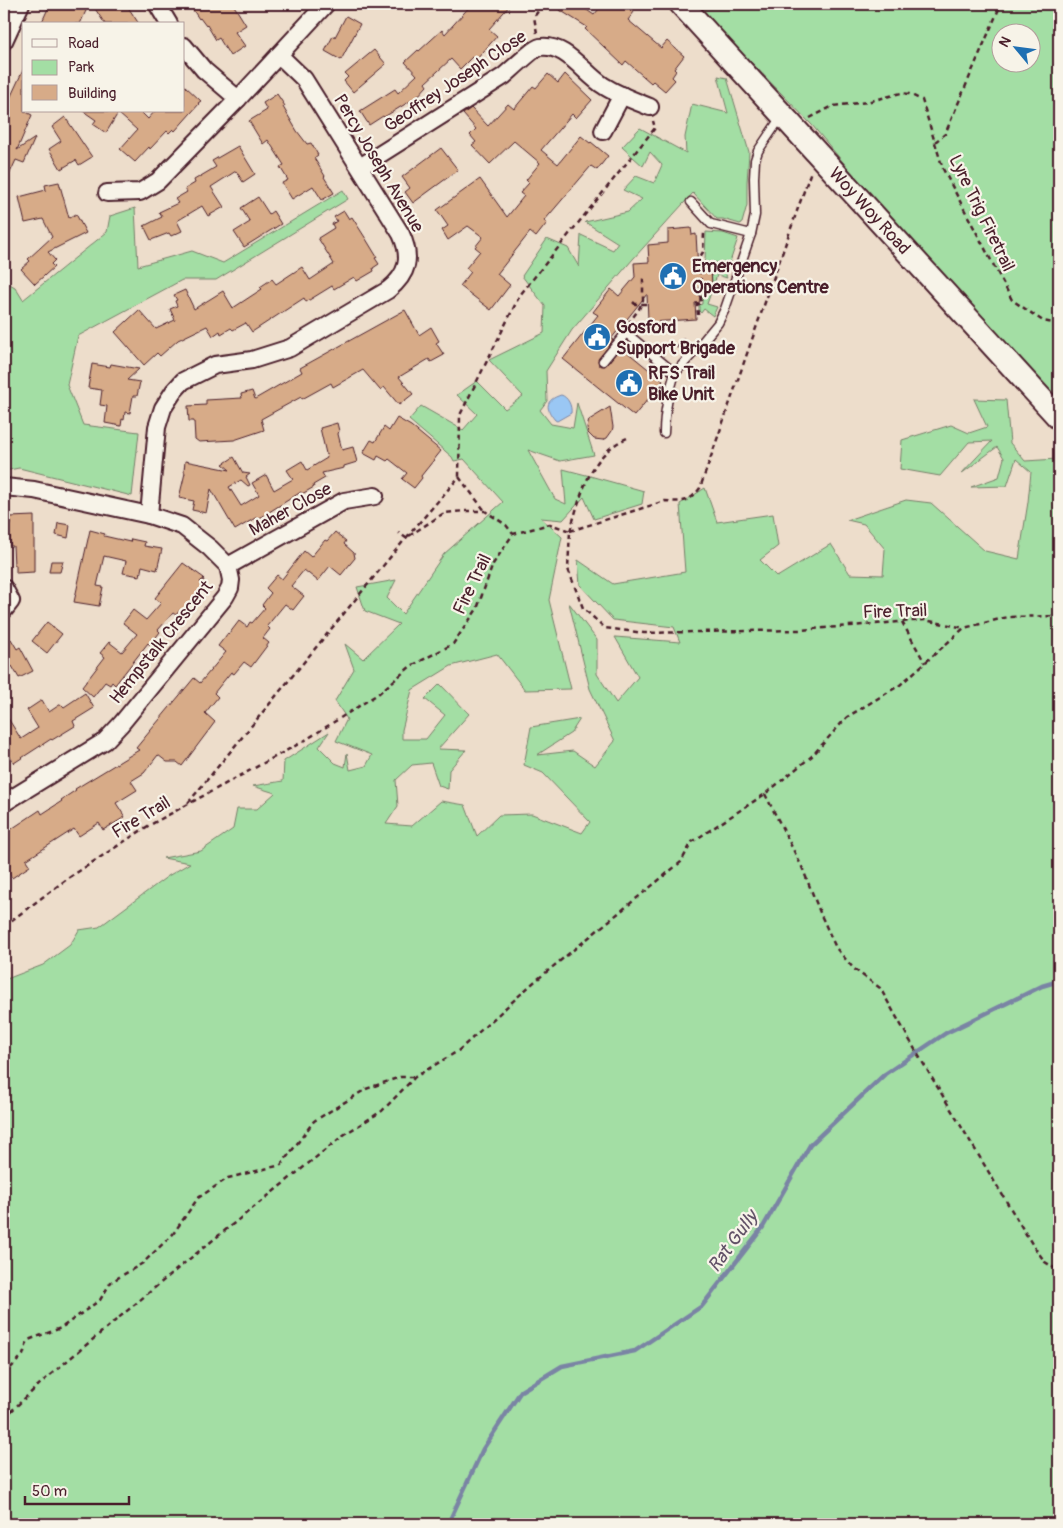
<svg xmlns="http://www.w3.org/2000/svg" width="1063" height="1528" viewBox="0 0 1063 1528" font-family="Pangolin,sans-serif">
<style>
.green{fill:#a3dea4;stroke:#767e68;fill-rule:evenodd}
.water{fill:#9ac7f4;stroke:#7a84a4}
.lines{fill:none;stroke-linecap:round;stroke-linejoin:round}
.stream{stroke:#7a84a4;stroke-width:4.5}
.building{fill:#d7ab88;stroke:#4a1f2b}
.lane-casing{stroke:#4a1f2b;stroke-width:11}
.street-casing{stroke:#4a1f2b;stroke-width:20}
.secondary-casing{stroke:#4a1f2b;stroke-width:26}
.path{stroke:#4a1f2b;stroke-width:2.5;stroke-dasharray:5 4;stroke-linecap:butt}
.lane{stroke:#f7f3e8;stroke-width:8}
.street{stroke:#f7f3e8;stroke-width:16}
.secondary{stroke:#f7f3e8;stroke-width:22}
.labels{text-anchor:middle;stroke-width:4.5;stroke-linejoin:round;paint-order:stroke}
.street-label{font-size:18px;fill:#4a1f2b;stroke:#f7f3e8}
.poi-label{font-size:18px;font-weight:bold;fill:#4a1f2b;stroke:#f7f3e8;text-anchor:start}
.water-label{font-size:19px;font-style:italic;fill:#625167;stroke:#f7f3e8}
</style>
<rect width="100%" height="100%" fill="#edddcb"/>
<filter id="ink" filterUnits="userSpaceOnUse"><feTurbulence type="fractalNoise" baseFrequency=".02" numOctaves="2"/><feDisplacementMap in="SourceGraphic" scale="10" xChannelSelector="R" yChannelSelector="G"/><feConvolveMatrix kernelMatrix="1 2 1 2 8 2 1 2 1" color-interpolation-filters="sRGB"/></filter>
<g filter="url(#ink)">
<!-- green -->
<g class="green">
<path d="M698,4H1059V404L1027,366L903,234L812,125L743,54ZM1000,32H1030V62H1000Z"/>
<path d="M718,76L727,78L749,152L747,182V205L742,223L740,224L723,219H717L693,193L633,259L572,330L546,371L547,401L540,410L551,424L573,428L577,403L594,455L560,461L528,450L555,499L566,504L563,469L590,476L644,491L642,504L594,519L584,497L563,520L541,518L562,537L549,600L571,689L525,690L497,654L451,666L412,690L402,730V739H426L445,715L425,699L440,684L469,714L438,749L466,750L449,770L448,789L439,786L431,763L412,765L396,780L398,806L386,824L412,826L441,801L465,805L477,836L499,815L532,814L582,833L590,822L543,773L524,765L531,727L580,719L571,733L537,755L573,751L595,766L615,741L590,689L569,603L597,640V674L616,703L638,677L615,637L680,642L674,627L613,620L580,585L578,560L613,584L685,572L680,504L705,488L717,522L773,514L778,546L760,560L777,577L831,544L850,574L883,575L885,549L864,524L847,520L906,500L931,503L985,551L1019,559L1028,502L1031,472L1016,459L1007,486L971,487L999,477L1004,458L997,447L961,474L992,441L969,442L940,476L900,469L902,440L951,425L969,433L987,427L974,399L1006,400L1010,443L1025,461L1057,459L1059,445V1524H4V980L43,965L70,945L79,930L99,927L168,876L190,863L163,858L201,851L233,829L237,809H257L275,793L253,786L283,781L284,761L329,732L319,747L335,763L345,767L347,753L350,770L366,766L372,755L336,741L347,719L335,701L354,669L345,644L363,659L399,624L365,611L357,587L396,580L387,598L403,614L444,554L503,502L464,459L454,461L452,457L409,420L421,406L463,430L477,414L457,395L477,381L505,409L523,396L489,360L544,333L545,306L522,276L547,239L568,248L579,267L581,235L613,250L618,243L585,222L628,212L642,199L623,190L636,176L654,183L662,165L650,152L643,166L622,147L640,128L686,153L685,137L692,104L728,113Z"/>
<path d="M343,190L348,199L216,280H182L78,336L67,385L83,425L139,432L132,496L19,468L4,471V281L15,287L23,300L107,232L110,216L135,208L138,266L192,251L223,263Z"/>
<path d="M706,232L723,233L738,238L730,262L703,263L705,260Z"/>
<path d="M729,267L726,276L727,278L717,275L707,304L717,307L713,316L704,309L701,313L699,311V305L702,304V287L712,286L711,269H702L703,268Z"/>
</g>
<!-- water -->
<path class="water" d="M561,395C568,397 572,406 571,413L557,421L555,420C545,408 545,400 561,395Z"/>
<g class="lines">
<!-- stream -->
<path class="stream" d="M448,1524L483,1449L521,1391L562,1366L635,1351L702,1306L763,1227L810,1145L885,1074L946,1033L1042,986L1059,981"/>
</g>
<!-- building -->
<g class="building">
<path d="M50,4H89L80,24H41Z"/>
<path d="M92,4H126L139,24H105Z"/>
<path d="M189,4H233L246,25L235,32L245,46L230,56L219,38L216,40L207,25L206,26L200,18L199,19Z"/>
<path d="M472,4H511L489,29L497,36L476,60L472,57L460,69L451,59L425,83L427,86L417,97L384,117L383,116L369,125L360,111L395,89L398,93L417,75L405,62L418,50L419,51L442,30L445,34Z"/>
<path d="M550,4H578L594,15L603,4H624L634,12L628,20L661,48L667,41L684,56L674,69L676,71L672,77L675,80L665,91L653,81L651,83L626,61L623,65L585,29L587,27Z"/>
<path d="M346,16L360,24L341,60L325,51L333,36L335,37Z"/>
<path d="M374,50L386,64L353,92L344,81L348,77L345,74Z"/>
<path d="M24,68V111L32,115L17,150L35,138L24,163L16,160L4,186V111Z"/>
<path d="M548,74L558,83L565,74L592,100L576,118L572,114L541,150L558,164L581,136L590,143L591,142L608,156L597,170L591,166L544,221L547,223L536,237L530,232L497,274L510,285L491,310L460,286L471,272L466,268L480,251L475,247L483,237L468,226L448,240L442,230L448,226L437,210L480,179L507,217L524,196L520,193L529,183L526,180L540,163L514,141L490,164L472,145L476,142L470,135L476,129L463,114L471,108L488,126L508,104L514,109L533,86L536,88Z"/>
<path d="M184,85L201,101L198,103L199,104L175,131L173,129L169,133L167,131L150,149L149,147L135,162L120,149L137,130L118,113L106,133L93,124L96,120L83,111H140L148,119L155,111H184Z"/>
<path d="M277,94L285,106L283,107L297,131L307,144L311,143L318,155L314,158L325,176L324,177L334,193L322,200L313,186L292,199L282,183L288,180L280,167L284,165L268,140L263,144L249,121L267,110L263,103Z"/>
<path d="M65,117L92,157L79,165L76,160L61,169L49,149L61,141L52,127Z"/>
<path d="M238,146L255,174L243,182L236,171L211,187L224,207L208,216L202,206L177,221L182,231L171,236L169,233L151,240L144,226L162,217L159,212L178,203L175,199L187,192L185,189L195,183L194,180L216,167L212,161Z"/>
<path d="M441,148L458,170L413,203L405,192L410,188L402,177Z"/>
<path d="M59,182L69,218L76,214L86,233L48,252L55,260L51,264L54,267L35,284L21,269L30,261L28,259L52,237L43,219L25,223L19,197L46,190L45,185Z"/>
<path d="M258,197L269,214L273,211L281,224L244,247L234,232L250,222L241,208Z"/>
<path d="M344,211L349,219L352,217L366,239L377,257L375,258L379,264L373,268L374,271L357,281L354,277L334,289L332,286L306,302L304,298L252,332L246,323L233,330L231,328L221,334L220,331L213,336L207,326L178,340L160,356L157,353L144,365L115,332L139,310L156,329L175,320L170,309L177,306L175,301L177,300L174,295L185,290L194,309L223,291L233,308L262,289L260,287L272,279L276,284L302,267L310,280L334,264L318,238L334,228L332,224L337,221L334,217Z"/>
<path d="M691,228L692,235L696,234L698,270L711,269L712,286L699,287L700,302L695,303L696,319L652,322L651,320H648L647,294L611,339L613,340L598,360L599,365L605,366L621,347L663,381L634,416L563,359L598,315L593,312L611,289L619,296L635,277L634,263L649,262L648,245L668,243V230Z"/>
<path d="M405,310L419,335L431,327L439,341L436,343L444,355L431,362L429,359L399,377L413,394L399,405L384,387L380,390L363,370L333,387L331,383L302,399L301,397L261,419L264,430L234,440L199,442L195,439L194,421H189L188,406L206,405V400L242,398L241,394L252,391L255,399L302,372L300,368Z"/>
<path d="M92,364L110,367L111,364L139,369L127,380L140,382L137,396H133L130,413L125,412L124,420L122,419L121,426L105,423L107,406L100,405L102,390L88,388Z"/>
<path d="M610,407L613,427L612,431L607,438L603,440L594,439L588,433L587,428L589,420Z"/>
<path d="M397,418L411,426L441,451L421,476L422,478L414,488L402,479L407,473L389,459L387,461L378,456L376,460L363,453L371,440L375,442L384,427L389,431Z"/>
<path d="M337,423L339,431L338,434L342,450L353,447L357,462L344,466V468L322,473L325,478L313,485L314,487L302,494L301,492L258,519L257,517L235,530L211,489L206,513L192,510L194,501L179,498L185,473L184,471L185,461L230,470L223,464L234,457L243,473L250,474L246,477L250,485L248,486L241,480L229,487L241,506L259,495L252,483L266,475L274,490L293,479L287,470L302,461L307,470L327,458L320,428Z"/>
<path d="M34,516V572L16,573V565H14L13,546H10V536H8V525H10V517Z"/>
<path d="M58,523L70,525L68,538L56,535Z"/>
<path d="M90,530L105,534L104,536L130,542L131,539L145,542L144,546L162,549L157,570L142,566L140,576L123,573L126,561L104,556L97,586L103,587L99,606L74,602Z"/>
<path d="M335,532L346,541L344,544L354,553L355,558L341,575L330,566L318,581L304,570L291,586L304,596L293,610L285,604L267,626L270,629L263,638L269,643L251,667L244,662L234,674L231,672L214,693L218,697L205,713L215,722L182,766L177,762H167L158,755L144,773L131,781L137,790L116,803L125,817L103,830L99,823L79,836L74,829L26,860L30,866L12,878L4,864V834L40,810L42,814L62,801L61,800L76,790L75,789L139,750L136,748L194,678L200,683L226,652L218,646L228,633L229,634L239,621L247,627L250,622L252,623L265,608L262,605L271,593L266,588L277,575L282,579L304,551L311,557L325,540L327,541Z"/>
<path d="M51,561H63L60,572H49Z"/>
<path d="M183,563L204,578L203,579L204,581L202,580L200,582L204,586L183,611L180,610L176,615L173,613L158,630L160,632L150,645L148,643L115,685L112,682L110,685L105,682L93,697L82,687L105,657L100,653L109,642L122,652L137,634L123,623L133,610L146,620L161,603L155,598Z"/>
<path d="M47,622L62,634L47,653L32,641Z"/>
<path d="M11,639L17,649L20,647L33,671L19,678L12,666L8,669L4,662V643Z"/>
<path d="M85,693L94,708L73,721L75,726L52,740L51,739L14,763L4,748V712L21,739L38,728L27,710L42,700L49,712L61,704L64,707Z"/>
</g>
<g class="lines">
<!-- lane casing -->
<g class="lane-casing">
<g id="lane">
<path d="M691,202L711,224L751,234"/>
<path d="M603,361L626,333L675,373L694,352L718,323L725,309L751,234L755,215L754,178L755,160L758,151L781,117"/>
<path d="M664,433C664,411 669,393 675,373"/>
</g>
</g>
<!-- street casing -->
<g class="street-casing">
<g id="street">
<path d="M157,4L169,24"/>
<path d="M4,41L21,4"/>
<path d="M184,46L204,70L238,99"/>
<path d="M603,131L622,95"/>
<path d="M360,167L504,76C510,71 534,48 540,47C566,43 584,74 604,86C618,95 635,101 650,107"/>
<path d="M107,193L140,192L158,181L238,99L326,4"/>
<path d="M4,487L34,490L149,515L182,526L210,548L228,566L231,580L230,588L225,597L121,724L105,741L4,803"/>
<path d="M149,515L157,427L163,408L174,391L183,381L215,365L252,360L290,348L388,290C408,274 412,258 401,234L304,79L279,55"/>
<path d="M228,566L344,501L375,496"/>
<path d="M4,588L11,601L4,610"/>
</g>
</g>
<!-- secondary casing -->
<g class="secondary-casing">
<g id="secondary">
<path id="s1" d="M681,4L1059,418"/>
</g>
</g>
<!-- path -->
<g class="path">
<path d="M537,33L534,17L543,4"/>
<path d="M810,118L833,106L867,102L901,93L909,94L922,100L943,169L1012,300L1043,321L1059,324"/>
<path d="M935,142L945,134L948,127L1001,4"/>
<path d="M698,266L731,264"/>
<path d="M633,302L635,304H648"/>
<path d="M698,315L697,304H701L700,257L703,252L704,233"/>
<path d="M628,324L639,309L643,300V278"/>
<path d="M671,355L684,339"/>
<path d="M459,477L485,511"/>
<path d="M570,531L665,501C683,502 689,503 700,488L811,171"/>
<path d="M570,531C581,495 589,455 627,438"/>
<path d="M409,536L444,513L465,511H485L506,525L513,534"/>
<path d="M406,538L459,477L460,415L520,295L655,128L653,121"/>
<path d="M902,622L925,663"/>
<path d="M765,794L802,867L821,915L836,948L854,969L880,988L917,1053L1032,1244L1045,1262L1059,1271"/>
<path d="M188,803L406,538L399,533"/>
<path d="M4,926L67,879L148,826L304,741L378,694L411,666L453,644L477,609L493,564L513,534L550,524L570,531L568,569L583,608L605,628L644,633L800,630L925,620L964,628"/>
<path d="M4,1375L23,1355L28,1340L61,1328L100,1300L111,1282L143,1263L173,1234L198,1198L228,1178L281,1165L314,1121L366,1089L400,1077H413"/>
<path d="M4,1418L43,1381L182,1265L345,1134L382,1111L415,1077L458,1051L533,983L681,862L692,842L765,794L812,756L847,717L900,685L964,628L1008,617L1059,616"/>
</g>
<!-- lane -->
<use href="#lane" class="lane"/>
<!-- street -->
<use href="#street" class="street"/>
<!-- secondary -->
<use href="#secondary" class="secondary"/>
</g>
</g>
<!-- icons -->
<defs>
<g id="civic-disc" transform="scale(1.4375)"><circle r="9.5" fill="#1f6fb2" stroke="#f7f3e8"/><path d="M-.6-6.5H3V-4.5H.6V-3L4-1V1h2V6H-6V1h2V-1L-.6-3ZM-1.2 2.5V6h2.4V2.5Z" fill="#fff"/></g>
</defs>
<g fill-rule="evenodd">
<use href="#civic-disc" x="673" y="276"/>
<use href="#civic-disc" x="597" y="337"/>
<use href="#civic-disc" x="629" y="383"/>
</g>
<g class="labels">
<!-- street labels -->
<g class="street-label">
<text transform="translate(455 81) rotate(-34)" y="6">Geoffrey Joseph Close</text>
<text transform="translate(379 163) rotate(59)" y="6">Percy Joseph Avenue</text>
<text dy="6" stroke="none"><textPath href="#s1" startOffset="280">Woy Woy Road</textPath></text>
<text transform="translate(982 213) rotate(64)" y="6">Lyre Trig Firetrail</text>
<text transform="translate(290 509) rotate(-29)" y="6">Maher Close</text>
<text transform="translate(472 584) rotate(-64)" y="6">Fire Trail</text>
<text transform="translate(895 611) rotate(-2)" y="6">Fire Trail</text>
<text transform="translate(161 642) rotate(-51)" y="6">Hempstalk Crescent</text>
<text transform="translate(141 817) rotate(-31)" y="6">Fire Trail</text>
</g>
<!-- poi labels -->
<g class="poi-label">
<text x="692" y="272">Emergency<tspan x="692" dy="21">Operations Centre</tspan></text>
<text x="616" y="333">Gosford<tspan x="616" dy="21">Support Brigade</tspan></text>
<text x="648" y="379">RFS Trail<tspan x="648" dy="21">Bike Unit</tspan></text>
</g>
<!-- water labels -->
<g class="water-label">
<text transform="translate(732 1241) rotate(-54)" y="7">Rat Gully</text>
</g>
</g>
<!-- margin -->
<rect width="1063" height="1528" fill="none" stroke="#f7f3e8" stroke-width="20"/>
<rect x="10" y="10" width="1043" height="1508" fill="none" stroke="#4a1f2b" stroke-width="2" filter="url(#ink)"/>
<!-- legend -->
<rect x="22" y="22" width="162" height="90" fill="#f7f3e8" stroke="#b29e9c"/>
<rect x="32" y="39" width="25" height="8" fill="#f7f3e8" stroke="#b29e9c"/>
<text x="68" y="48" font-size="15" fill="#4a1f2b">Road</text>
<rect x="32" y="60" width="25" height="15" fill="#a3dea4" stroke="#b29e9c"/>
<text x="68" y="72" font-size="15" fill="#4a1f2b">Park</text>
<rect x="32" y="85" width="25" height="15" fill="#d7ab88" stroke="#b29e9c"/>
<text x="68" y="98" font-size="15" fill="#4a1f2b">Building</text>
<!-- north arrow -->
<g transform="translate(1016 48) rotate(299)"><circle r="24" fill="#f7f3e8" stroke="#b29e9c"/>
<path d="M0-4L9 19L0 12L-9 19Z" fill="#1f6fb2"/>
<text y="-8" font-size="14" font-weight="bold" text-anchor="middle" fill="#4a1f2b">N</text>
</g>
<!-- scale -->
<path d="M25 1496v8h104v-8" fill="none" stroke="#4a1f2b" stroke-width="2.5"/>
<text x="32" y="1496" font-size="15" fill="#4a1f2b" stroke="#f7f3e8" stroke-width="4" paint-order="stroke">50 m</text>
</svg>
